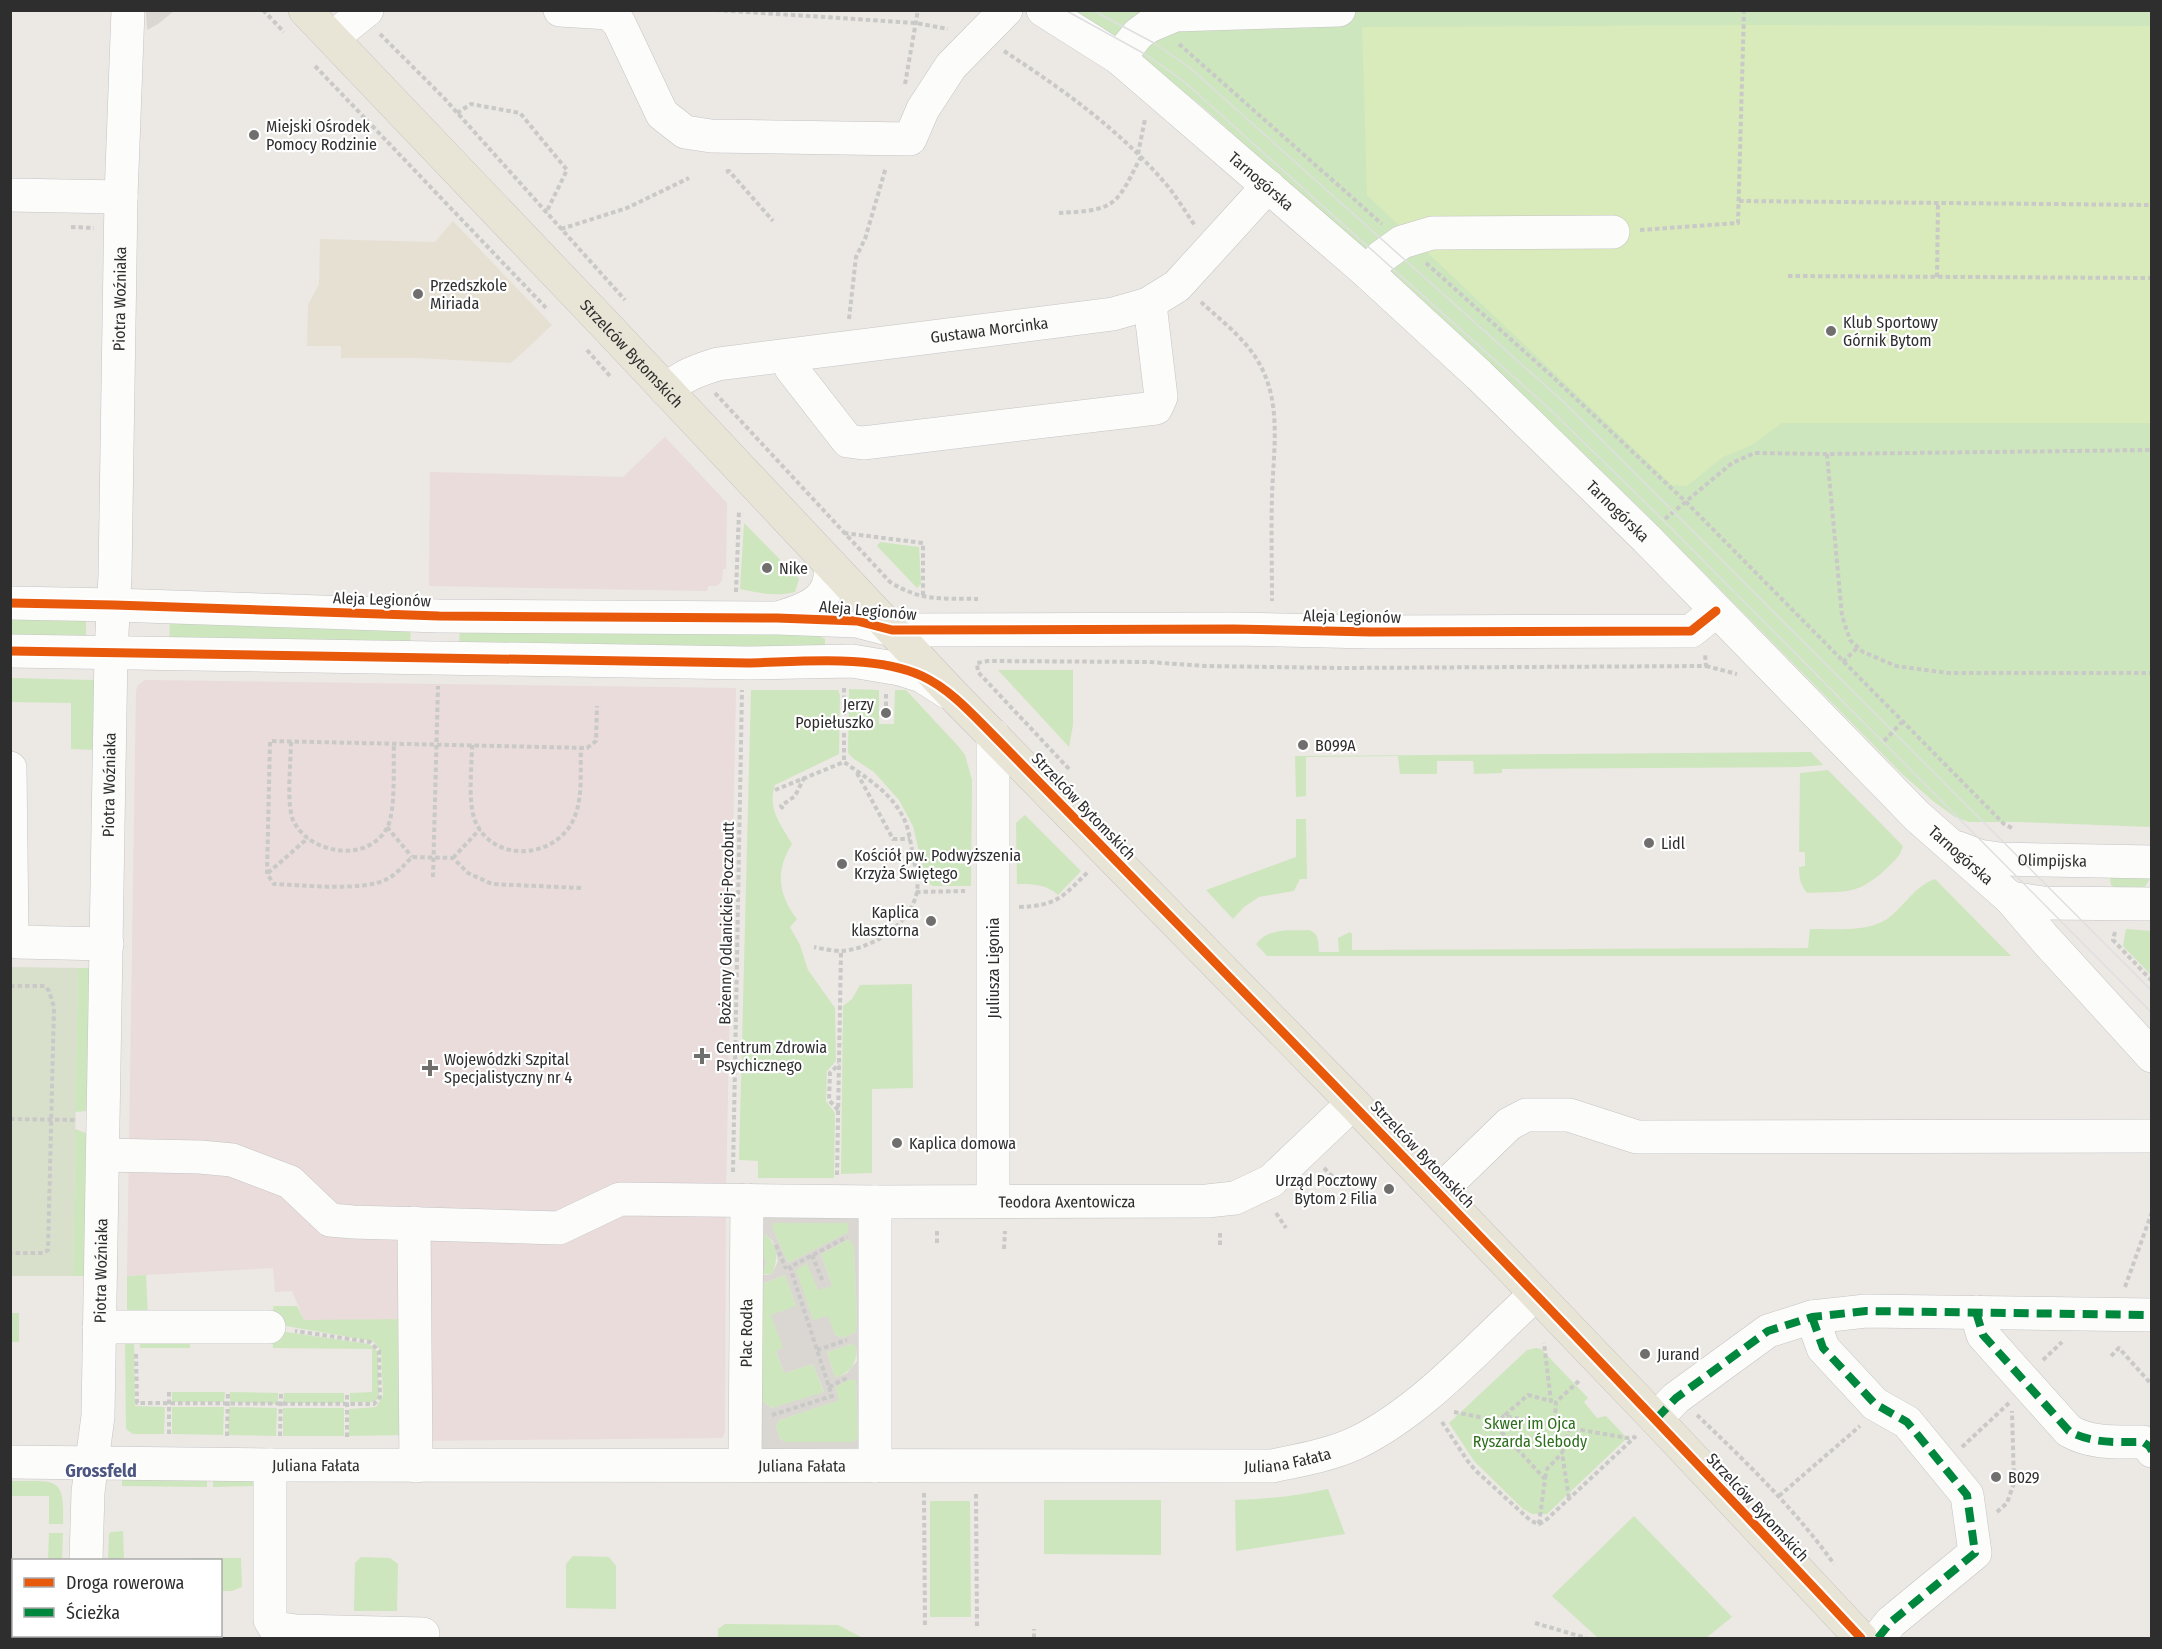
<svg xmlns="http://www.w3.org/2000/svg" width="2162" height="1649" viewBox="0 0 2162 1649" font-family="'Fira Sans Condensed',sans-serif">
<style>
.education{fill:#e6e0d3}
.medical{fill:#e9dcdb}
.green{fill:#cee6be}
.cemetery{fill:#d8e0cc}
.pitch{fill:#d9eabb}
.plaza{fill:#dad6d2;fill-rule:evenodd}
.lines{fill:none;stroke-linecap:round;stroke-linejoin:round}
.minor-casing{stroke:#c5c4c5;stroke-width:34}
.major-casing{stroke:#c6c5c4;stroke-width:34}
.path{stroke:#c9c9c8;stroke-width:4;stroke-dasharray:4.5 3;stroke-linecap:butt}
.minor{stroke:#fcfcfb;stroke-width:33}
.major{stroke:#e8e4d6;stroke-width:33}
.tram{stroke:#dfdfe1;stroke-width:1.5}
.quiet{stroke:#00873e;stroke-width:8;stroke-dasharray:15 8;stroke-linecap:butt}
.cycleway-casing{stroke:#fff;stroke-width:13}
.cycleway{stroke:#e8590c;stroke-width:9}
.poi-dot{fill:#706f6e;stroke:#fff;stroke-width:2}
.labels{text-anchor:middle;stroke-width:4.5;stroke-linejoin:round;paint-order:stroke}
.poi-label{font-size:16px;fill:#2e2e2e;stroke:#fff;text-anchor:start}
.street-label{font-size:16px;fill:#2e2e2e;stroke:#fff}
.park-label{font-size:16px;fill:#2c6e1b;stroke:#fff}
.neighbourhood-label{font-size:18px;font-weight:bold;fill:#4d5680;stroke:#fff}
</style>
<rect width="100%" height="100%" fill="#ece8e4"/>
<!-- education -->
<path class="education" d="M453,221L552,325L517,358L510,363L417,358H341V346H307L308,305L319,284L320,239L435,242Z"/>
<!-- medical -->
<g class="medical">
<path d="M665,437L727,503L726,569H723L722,580L717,586H708L707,591L429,586L430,472L623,477Z"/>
<path d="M145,680L736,688L726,1192L725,1432L722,1438L404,1441L403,1320H304L292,1291L275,1292L273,1268L127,1276L136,691L138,685Z"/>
</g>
<!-- green -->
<g class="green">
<path d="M1050,11H2151V827L2019,822H1969L1955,817L1933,801L1902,774L1643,511L1472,346L1204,108L1163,75Z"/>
<path d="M744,523L799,579L795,592C777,597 759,593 740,589Z"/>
<path d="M880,542L919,547L921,584L917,588L877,546Z"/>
<path d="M11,618L86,619V641L11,640Z"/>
<path d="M170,620L411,624L410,646L169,643Z"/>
<path d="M460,626L813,632L825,639V648L459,647Z"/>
<path d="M998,670H1073V725L1069,747Z"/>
<path d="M11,678L95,680L94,750L71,749V703L11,702Z"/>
<path d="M849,689L879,690V724H894L895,690H906L958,746L965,755L972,780L971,886H933L926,882L913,826L899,800L874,772L854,759L848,753Z"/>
<path d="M751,690H838L840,695L839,754L775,785C767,809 780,823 792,844C775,871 778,894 797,919L790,927L800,945L808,970L835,1008L836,1061L827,1071L826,1101L835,1113L834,1178H758V1161L739,1160Z"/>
<path d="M1811,752L1823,765L1799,767L1502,769V773L1474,774L1473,761H1437V774H1400L1398,756L1306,757V796L1296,797L1295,756Z"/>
<path d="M1828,770L1903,846C1900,857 1894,861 1886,869C1857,896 1845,891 1807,893C1800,884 1799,877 1799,867L1805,866V852H1799L1800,773Z"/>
<path d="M1025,815L1081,871L1058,895C1047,884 1031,884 1017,884L1016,823Z"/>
<path d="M1296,819H1306V821L1307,879H1300L1294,891L1259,897L1244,907L1233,919L1206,890L1296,857Z"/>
<path d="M2112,875L2151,877L2143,890L2115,888L2111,885L2110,878Z"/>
<path d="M1935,879L2011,956H1267L1256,944C1270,927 1289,931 1309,930C1320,934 1318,943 1319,952H1339L1338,938L1350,932L1352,934V950L1808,948L1810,929C1835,928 1871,934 1892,915C1906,903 1917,885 1935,879Z"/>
<path d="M2126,929L2151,931V975L2123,946Z"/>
<path d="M78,968H91L87,1111L75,1112Z"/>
<path d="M912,984L913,1088L872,1089V1173L841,1174L843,1006L852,999L860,985Z"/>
<path d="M75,1129L86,1133L85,1276H73Z"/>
<path d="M773,1223H847L850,1232L788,1263L773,1229Z"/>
<path d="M762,1235H766C779,1246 778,1260 772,1274H762Z"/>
<path d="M849,1239L854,1246L857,1321L856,1332L843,1338L835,1335L813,1320L795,1270L807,1263L832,1286L821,1254Z"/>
<path d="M146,1275L148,1317L127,1321V1276Z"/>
<path d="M785,1275L796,1306L783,1348L776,1351L784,1373L813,1364L824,1393L772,1408L763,1402L759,1393L762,1284Z"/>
<path d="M273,1306H297L304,1320L403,1319L404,1435L349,1436V1409L376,1407L383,1396L381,1351L373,1341L274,1324Z"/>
<rect x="11" y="1313" width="8" height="29"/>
<path d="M272,1330L369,1344L378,1352L379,1398L373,1402H350V1393L372,1392V1349L273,1348Z"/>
<path d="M139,1332L190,1335V1348H140Z"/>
<path d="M134,1333L135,1406L165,1407L164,1434H133L126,1429L125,1334Z"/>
<path d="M851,1344L856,1345C858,1363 851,1372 835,1378L827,1352Z"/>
<path d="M1536,1348L1541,1349L1588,1398L1584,1402L1597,1418L1606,1416L1627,1438L1547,1514H1532L1523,1509L1474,1461L1449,1423L1527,1350Z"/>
<path d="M856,1379L858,1438L853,1442H785L780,1439L776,1426L779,1420L838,1400L835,1387L848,1380Z"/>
<path d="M172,1392H225L224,1402H172Z"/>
<path d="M230,1392L278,1393V1404L230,1402Z"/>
<path d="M284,1393H344V1403H283Z"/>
<path d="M172,1407H224L223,1435L172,1434Z"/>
<path d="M229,1407L277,1408L276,1436L228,1435Z"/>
<rect x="283" y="1408" width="61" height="28"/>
<path d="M122,1474L207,1476V1487L122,1486Z"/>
<path d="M213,1476L255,1477V1486L213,1487Z"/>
<path d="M11,1481C55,1482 65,1474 63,1524H49V1496H11Z"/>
<path d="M1328,1489L1345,1534L1236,1551L1235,1500C1267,1499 1297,1496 1328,1489Z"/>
<path d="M1044,1500H1161V1555L1044,1554Z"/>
<path d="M930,1501H970L971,1617H930Z"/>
<path d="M1634,1516L1732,1617L1706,1638H1598L1552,1596Z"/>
<path d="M123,1531L124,1560H108L109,1534L111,1532Z"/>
<path d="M49,1533H63L62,1560H48Z"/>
<path d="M573,1556L609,1557L616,1566V1609L566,1608V1564Z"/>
<path d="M361,1557L390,1558L398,1564L397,1611H354L355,1563Z"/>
<path d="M187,1558H241L242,1587L232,1591H221L220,1560H183Z"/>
<path d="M725,1624L838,1625L863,1638H718V1629Z"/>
</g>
<!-- cemetery -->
<path class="cemetery" d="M11,967L78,968L73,1276H11Z"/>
<!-- pitch -->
<path class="pitch" d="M1745,25L2151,26V423H1782L1752,445L1723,457L1687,486L1672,485L1367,195L1362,27Z"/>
<!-- plaza -->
<g class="plaza">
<path d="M146,11V10L174,11L158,24L147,30Z"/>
<path d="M765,1215H852L859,1218L863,1223V1443L858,1448L761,1449L755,1446L753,1436L756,1236L757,1223ZM773,1223H847L849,1232L788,1263L773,1229ZM762,1235H766L773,1241L778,1261L772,1274L765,1275L762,1274L766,1262L762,1249ZM849,1239L854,1247L857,1321L856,1332L843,1338L835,1335L828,1316L813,1320L796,1270L807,1263L818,1290L832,1286L821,1254ZM785,1275L796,1306L771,1315L783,1348L776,1351L784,1373L813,1364L824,1392L772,1408L763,1402L759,1392L761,1284ZM851,1344L856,1346L857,1361L847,1373L835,1378L827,1352ZM848,1380H856L858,1438L853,1442H785L780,1439L776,1426L779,1420L839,1400L835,1387Z"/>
</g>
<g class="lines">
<!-- minor casing -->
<g class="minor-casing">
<g id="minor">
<path d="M560,10L609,13L619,23L662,114L685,132L711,136L910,139L923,109L951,66L1006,10"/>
<path id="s1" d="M1043,10L1119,58L1367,272L1479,375L1646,538L1917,816L2010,898L2046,940L2152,1056"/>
<path d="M332,38L367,10"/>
<path d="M1119,58L1138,34L1149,26L1175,15L1339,10"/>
<path d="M10,195L121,197"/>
<path d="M1367,272L1381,257L1402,242L1432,233L1613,232"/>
<path d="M789,356L791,368L848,441L863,443L1156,408L1161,397L1151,313L1148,304"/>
<path id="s2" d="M666,390C682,376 698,370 718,364L1113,314L1148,304L1177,286L1268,186"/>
<path d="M10,603L114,605L439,616L777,618L857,621L892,630L1233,629L1371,632L1691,631L1716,611"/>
<path d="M781,617C810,608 834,599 830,564"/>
<path d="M10,651L748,663L852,661L900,669L922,676L947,692"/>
<path d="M10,768L12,935L17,942L107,944"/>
<path id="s3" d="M1958,848L1979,856L1999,859L2152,862"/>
<path d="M2010,898L2043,903L2152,904"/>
<path id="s4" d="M103,1155L200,1157L232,1160L290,1182L330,1220L353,1222L559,1228L620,1199L875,1202L1207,1201L1235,1198L1271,1181L1353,1103"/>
<path d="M1439,1192L1509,1124L1526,1115H1569L1637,1137L2152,1136"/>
<path d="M993,1201V735"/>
<path d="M875,1202V1466"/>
<path d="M414,1223L416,1466"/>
<path d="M1976,1312L1983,1335L2069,1431C2092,1444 2117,1442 2143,1442L2149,1446L2152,1451"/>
<path d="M1812,1317L1823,1348L1875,1404L1907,1422L1967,1495L1975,1553L1891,1622L1878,1638"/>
<path d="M99,1327H269"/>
<path d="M1656,1419L1676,1398L1768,1331L1812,1317L1866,1311L2152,1315"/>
<path id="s5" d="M10,1462L270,1465L1272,1466C1301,1460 1330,1455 1356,1443C1424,1410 1480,1344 1536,1294"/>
<path d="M270,1465V1620L275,1628L296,1631L423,1634"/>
<path id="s6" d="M745,1465L747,1200"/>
<path id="s7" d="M86,1560L88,1492L98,1416L111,652L115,576L121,197L128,10"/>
<path d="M84,1638V1636"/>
</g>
</g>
<!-- major casing -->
<g class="major-casing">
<g id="major">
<path id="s8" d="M305,10L612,332L956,698L1353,1103L1656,1419L1861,1638"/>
</g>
</g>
<!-- path -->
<g class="path">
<path d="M263,10L284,32"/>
<path d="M716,10L916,23L948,29"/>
<path d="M380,34L444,98L625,300"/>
<path d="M1179,44L1382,224"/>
<path d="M1004,51C1065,91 1123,132 1170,189C1179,201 1187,214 1196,227"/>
<path d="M315,66L548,310"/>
<path d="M905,84L918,10"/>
<path d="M457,113L471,104L520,113L567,170L546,213"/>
<path d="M1138,154L1145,119"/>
<path d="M726,172L729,171L773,221"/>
<path d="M1739,201L2152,205"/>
<path d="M1059,213C1074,212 1092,212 1106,206C1123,199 1132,172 1141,157"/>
<path d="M71,227L94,228"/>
<path d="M561,229L627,208L689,178"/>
<path d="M1640,230L1738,223L1744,10"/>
<path d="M1426,263L1555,379L1685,501L2004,824L2014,829"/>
<path d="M1788,276L2152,278"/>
<path d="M1937,277L1938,203"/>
<path d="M1201,302C1224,323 1252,344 1264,373C1281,411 1273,456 1272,496C1271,531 1272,566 1272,601"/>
<path d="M849,319L856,257L865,239L886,167"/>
<path d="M587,350L610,376"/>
<path d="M715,393L890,582C922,602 942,598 978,599"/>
<path d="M1827,454L1842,616L1850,640L1863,652L1896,666L1948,673H2152"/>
<path d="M1665,519L1732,463L1755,453L1827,454L2152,450"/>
<path d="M844,533L923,543V597"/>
<path d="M736,592L739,511"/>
<path d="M1843,662L1858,647"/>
<path d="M1706,666L1737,674"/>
<path d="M844,688V762"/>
<path d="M886,694V708"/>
<path d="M1884,741L1902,722"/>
<path d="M291,742C291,762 286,802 293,820C309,855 370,864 388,826C396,807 393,765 394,744"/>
<path d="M472,745C472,767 467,804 476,823C496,865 559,858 575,816C583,795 580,770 581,748"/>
<path d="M1069,769L978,672L977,663L988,661L1149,662L1205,666L1341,668L1706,666L1705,654"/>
<path d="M857,773L893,839H910"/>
<path d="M775,790L844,762C865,777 889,791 902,815C909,827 910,841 913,855C915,867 920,883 916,896C907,926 873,948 842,951C833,951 823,949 814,947"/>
<path d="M783,809L781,806L795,796L804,778"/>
<path d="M387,827L412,857"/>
<path d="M453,858L480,829"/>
<path d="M268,873L308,838"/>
<path d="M433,877L438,686"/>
<path d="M581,888L492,884L468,873L453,858L412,857C404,865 397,874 387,879C363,892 303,885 274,884L267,874L270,741L587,748L596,741L597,706"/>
<path d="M916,892L965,891"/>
<path d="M1019,907C1058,906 1063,896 1089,871"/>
<path d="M2115,932L2113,940L2152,981"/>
<path d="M10,986H45L49,991L54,1007L48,1250L43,1253H10"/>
<path d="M838,1110L829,1100L830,1073L839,1064"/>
<path d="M10,1119L76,1120"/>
<path d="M1324,1168L1336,1180"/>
<path d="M733,1172L742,690"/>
<path d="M837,1175L841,951"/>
<path d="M1276,1213L1286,1228"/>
<path d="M937,1243V1230"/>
<path d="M776,1245L786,1269"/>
<path d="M1220,1245V1232"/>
<path d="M1004,1249L1005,1231"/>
<path d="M812,1255L823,1282"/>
<path d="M2125,1287L2152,1212"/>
<path d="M817,1350L847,1340"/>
<path d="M136,1354L137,1403L374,1404L380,1397L379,1351L370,1342L295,1331"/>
<path d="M2111,1356L2119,1348L2152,1385"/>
<path d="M2043,1360L2062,1342"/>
<path d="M829,1387L847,1378"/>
<path d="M169,1392V1436"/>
<path d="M1454,1412L1500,1421"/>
<path d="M772,1415L832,1396L790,1267L847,1237"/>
<path d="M1505,1415L1528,1395L1551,1401L1544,1343"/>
<path d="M1697,1415C1746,1462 1794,1508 1834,1564"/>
<path d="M1442,1422L1467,1460L1475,1470L1531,1521L1539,1524L1545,1521L1636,1436"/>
<path d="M1561,1426L1555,1417L1556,1402L1581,1379"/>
<path d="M227,1436L228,1392"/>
<path d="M280,1436L281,1392"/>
<path d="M347,1437V1392"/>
<path d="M1962,1447L2009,1403"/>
<path d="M1545,1478L1547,1469L1562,1453"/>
<path d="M924,1493L925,1627"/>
<path d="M976,1494L977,1628"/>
<path d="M1779,1496L1860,1426"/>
<path d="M1569,1498L1562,1453L1570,1428L1627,1438L1633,1437"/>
<path d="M1997,1512L2007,1503L2014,1483L2012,1411"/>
<path d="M1539,1524L1545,1479L1495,1425L1504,1416L1570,1428"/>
<path d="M1535,1623L1586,1638"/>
<path d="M1034,1638V1629"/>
</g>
<!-- minor -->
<use href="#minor" class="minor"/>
<!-- major -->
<use href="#major" class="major"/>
<!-- tram -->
<g class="tram">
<path d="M1065,10L1143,53L1181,79L1554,413L1664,521L2152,1013"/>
<path d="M1092,10L1154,43L1189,67L1565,403L2152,991"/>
</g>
<!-- quiet -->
<g class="quiet">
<path d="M1976,1312L1983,1335L2069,1431C2092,1444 2117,1442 2143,1442L2149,1446L2152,1451"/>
<path d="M1812,1317L1823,1348L1875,1404L1907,1422L1967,1495L1975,1553L1891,1622L1878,1638"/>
<path d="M1656,1419L1676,1398L1768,1331L1812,1317L1866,1311L2152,1315"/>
</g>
<!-- cycleway casing -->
<g class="cycleway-casing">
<g id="cycleway">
<path d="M10,603L114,605L439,616L777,618L857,621L892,630L1233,629L1371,632L1691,631L1716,611"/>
<path d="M10,651L748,663C799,662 875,654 922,676C950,689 972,714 993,735C1285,1033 1576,1333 1861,1638"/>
</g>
</g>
<!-- cycleway -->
<use href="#cycleway" class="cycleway"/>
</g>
<!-- markers -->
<g class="poi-dot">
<circle cx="254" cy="135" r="6"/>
<circle cx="418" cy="294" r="6"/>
<circle cx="1831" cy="331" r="6"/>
<circle cx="767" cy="568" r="6"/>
<circle cx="886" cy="713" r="6"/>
<circle cx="1303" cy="745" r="6"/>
<circle cx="1649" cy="843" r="6"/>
<circle cx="842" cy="864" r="6"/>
<circle cx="931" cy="921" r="6"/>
<path d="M699 1047h6v6h6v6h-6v6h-6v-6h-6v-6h6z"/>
<path d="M427 1059h6v6h6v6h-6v6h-6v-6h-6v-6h6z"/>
<circle cx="897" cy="1143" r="6"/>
<circle cx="1389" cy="1189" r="6"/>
<circle cx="1645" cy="1354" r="6"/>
<circle cx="1996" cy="1477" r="6"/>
</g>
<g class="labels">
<!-- poi labels -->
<g class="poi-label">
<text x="266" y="132">Miejski Ośrodek<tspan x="266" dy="18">Pomocy Rodzinie</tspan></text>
<text x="430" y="291">Przedszkole<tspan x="430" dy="18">Miriada</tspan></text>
<text x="1843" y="328">Klub Sportowy<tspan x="1843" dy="18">Górnik Bytom</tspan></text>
<text x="779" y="574">Nike</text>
<text x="874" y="710" text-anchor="end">Jerzy<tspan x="874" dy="18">Popiełuszko</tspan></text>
<text x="1315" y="751">B099A</text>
<text x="1661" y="849">Lidl</text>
<text x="854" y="861">Kościół pw. Podwyższenia<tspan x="854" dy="18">Krzyża Świętego</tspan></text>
<text x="919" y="918" text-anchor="end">Kaplica<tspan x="919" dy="18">klasztorna</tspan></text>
<text x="716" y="1053">Centrum Zdrowia<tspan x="716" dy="18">Psychicznego</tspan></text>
<text x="444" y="1065">Wojewódzki Szpital<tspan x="444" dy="18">Specjalistyczny nr 4</tspan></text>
<text x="909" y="1149">Kaplica domowa</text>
<text x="1377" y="1186" text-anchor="end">Urząd Pocztowy<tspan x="1377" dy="18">Bytom 2 Filia</tspan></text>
<text x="1657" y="1360">Jurand</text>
<text x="2008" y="1483">B029</text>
</g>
<!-- street labels -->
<g class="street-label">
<text dy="6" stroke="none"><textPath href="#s1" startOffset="278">Tarnogórska</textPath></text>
<text dy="6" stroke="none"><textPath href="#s7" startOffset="1262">Piotra Woźniaka</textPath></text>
<text dy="6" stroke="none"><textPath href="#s2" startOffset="332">Gustawa Morcinka</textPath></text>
<text dy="6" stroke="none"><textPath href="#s8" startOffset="474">Strzelców Bytomskich</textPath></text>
<text dy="6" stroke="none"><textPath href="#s1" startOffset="764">Tarnogórska</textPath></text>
<text transform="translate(382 599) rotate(2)" y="6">Aleja Legionów</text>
<text transform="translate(868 610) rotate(5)" y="6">Aleja Legionów</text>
<text transform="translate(1352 616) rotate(1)" y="6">Aleja Legionów</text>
<text dy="6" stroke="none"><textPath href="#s7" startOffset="776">Piotra Woźniaka</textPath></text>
<text transform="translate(1084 806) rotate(46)" y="6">Strzelców Bytomskich</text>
<text dy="6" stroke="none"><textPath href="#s1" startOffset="1250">Tarnogórska</textPath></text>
<text dy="6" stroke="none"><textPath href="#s3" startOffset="96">Olimpijska</textPath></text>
<text transform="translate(726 923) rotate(-89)" y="6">Bożenny Odlanickiej-Poczobutt</text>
<text transform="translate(993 968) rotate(-90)" y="6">Juliusza Ligonia</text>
<text transform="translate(1423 1154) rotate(46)" y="6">Strzelców Bytomskich</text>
<text dy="6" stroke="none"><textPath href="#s4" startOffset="990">Teodora Axentowicza</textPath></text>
<text dy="6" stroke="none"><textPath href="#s7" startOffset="290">Piotra Woźniaka</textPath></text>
<text dy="6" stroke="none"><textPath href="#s6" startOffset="132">Plac Rodła</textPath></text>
<text dy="6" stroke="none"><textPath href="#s5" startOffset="1278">Juliana Fałata</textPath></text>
<text dy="6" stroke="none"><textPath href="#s5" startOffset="306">Juliana Fałata</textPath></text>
<text dy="6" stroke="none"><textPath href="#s5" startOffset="792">Juliana Fałata</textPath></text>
<text transform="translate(1758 1507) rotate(47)" y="6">Strzelców Bytomskich</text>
</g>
<!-- park labels -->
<g class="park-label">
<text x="1530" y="1429">Skwer im Ojca<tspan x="1530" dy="18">Ryszarda Ślebody</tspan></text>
</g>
<!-- neighbourhood labels -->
<g class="neighbourhood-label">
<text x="101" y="1477">Grossfeld</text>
</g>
</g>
<!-- border -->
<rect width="2162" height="1649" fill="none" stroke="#2e2e2e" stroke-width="24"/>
<!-- legend -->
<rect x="12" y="1559" width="210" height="78" fill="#ffffff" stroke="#ababab" stroke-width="1.5"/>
<rect x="24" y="1578" width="30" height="9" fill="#e8590c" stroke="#ababab" stroke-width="1.5"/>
<text x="66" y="1589" font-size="18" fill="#2e2e2e">Droga rowerowa</text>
<rect x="24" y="1608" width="30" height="9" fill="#00873e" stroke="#ababab" stroke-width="1.5"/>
<text x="66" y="1619" font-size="18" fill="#2e2e2e">Ścieżka</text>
</svg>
